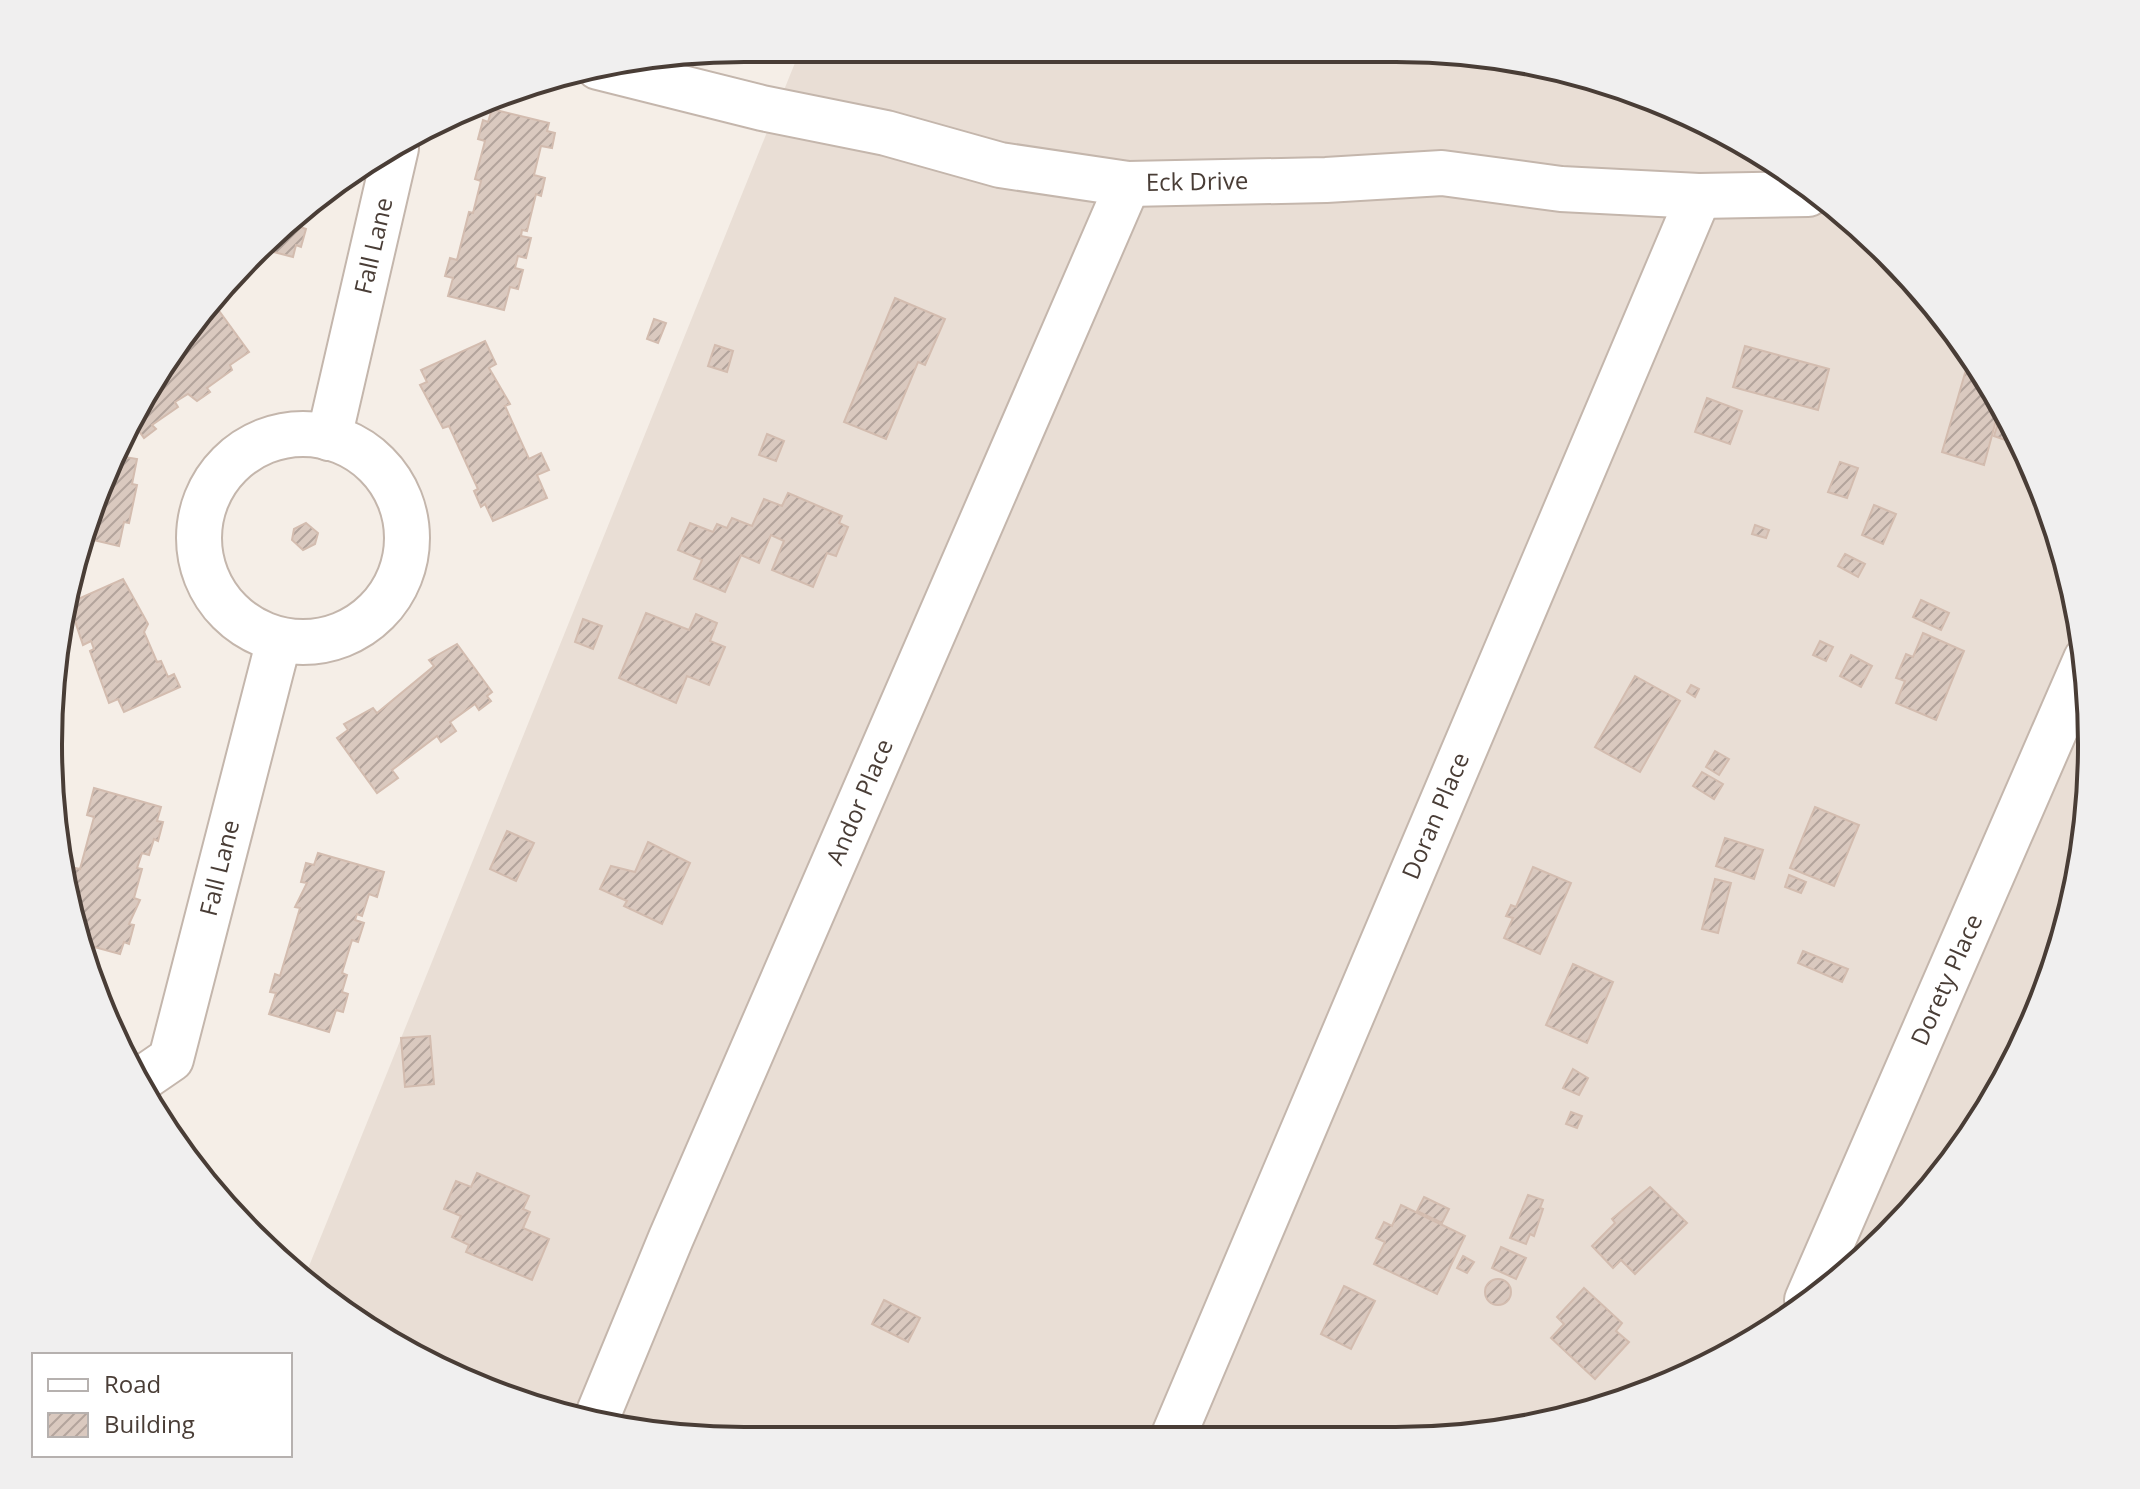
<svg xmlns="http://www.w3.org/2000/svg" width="2140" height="1489" viewBox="0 0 2140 1489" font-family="'Open Sans',sans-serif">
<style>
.residential{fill:#e9ded5}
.building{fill:url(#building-hatch);stroke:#d3bcaf;stroke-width:2}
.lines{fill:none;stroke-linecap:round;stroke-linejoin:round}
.minor-casing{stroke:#c4b6ac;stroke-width:48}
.minor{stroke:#fff;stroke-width:44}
.labels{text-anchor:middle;stroke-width:8;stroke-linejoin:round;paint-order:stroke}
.street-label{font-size:24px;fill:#493d36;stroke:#fff}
.rim{fill:none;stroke:#493d36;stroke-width:4}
</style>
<defs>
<pattern id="building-hatch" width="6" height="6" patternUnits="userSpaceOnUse" patternTransform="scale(2)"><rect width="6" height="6" fill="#dac9bf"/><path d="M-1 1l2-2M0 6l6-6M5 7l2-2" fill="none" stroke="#b3a49c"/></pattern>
</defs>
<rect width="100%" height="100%" fill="#f5eee7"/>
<!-- residential -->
<path class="residential" d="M801,48H1396L1532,61L1743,141L1919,285L1998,396L2055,520L2086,653L2091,790L2068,924L2020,1052L1948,1168L1855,1268L1703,1369L1487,1435L699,1440L565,1417L437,1369L321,1297L303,1281Z"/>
<!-- building -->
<g class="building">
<path d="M492,109L549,123L547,131L555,133L552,148L541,146L534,175L545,178L541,196L536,194L527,231L522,230L521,236L531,238L526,258L518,256L515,268L523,270L518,289L510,287L504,310L448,296L453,278L445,276L450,258L457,260L469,212L473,213L481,181L475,179L485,141L478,139L483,120L488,122Z"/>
<path d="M311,207L307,220L302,218L300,227L306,229L301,247L296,245L293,257L262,249Z"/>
<path d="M895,298L945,319L925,365L918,362L886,439L844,422Z"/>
<path d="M217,308L249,352L230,365L232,370L207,388L210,392L197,401L188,394L175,402L178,407L152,425L156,429L144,438L134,424L199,321Z"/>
<path d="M654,319L666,323L658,343L647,339Z"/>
<path d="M485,341L496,364L489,368L510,404L505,406L529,459L541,453L549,470L537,475L547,498L493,521L485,504L481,507L474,491L478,489L449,426L443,428L420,385L427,382L421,370Z"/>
<path d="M715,345L733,351L727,372L708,366Z"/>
<path d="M1745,346L1829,369L1818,410L1733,387Z"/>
<path d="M1970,356L2001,402L1984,465L1942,452Z"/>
<path d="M1707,398L1742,411L1730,444L1695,432Z"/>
<path d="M2001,413L2007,414L2016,435L2014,443L1994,436Z"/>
<path d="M767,434L784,441L776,461L759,455Z"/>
<path d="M119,449V456L137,459L132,484L137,485L129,523L124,522L119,546L85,538L101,478Z"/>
<path d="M1840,462L1858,468L1847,498L1828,492Z"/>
<path d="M788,493L842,516L839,523L848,527L836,556L827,553L813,587L772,570L784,541L771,535L759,563L741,555L725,592L694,579L702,560L678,550L690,523L713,532L717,524L727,528L732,518L752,526L764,499L782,506Z"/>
<path d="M1874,505L1896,514L1883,544L1862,535Z"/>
<path d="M306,523L318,533L315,544L303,550L292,540L294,529Z"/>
<path d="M1755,525L1769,530L1766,538L1752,534Z"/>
<path d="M1845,554L1865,564L1858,577L1838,566Z"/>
<path d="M123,579L148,624L144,632L157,662L161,661L168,677L174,674L180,687L124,712L118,699L109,703L90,651L94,649L91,641L83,645L69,603Z"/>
<path d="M1921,600L1949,613L1941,630L1913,617Z"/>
<path d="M646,613L689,630L696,614L717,623L710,641L725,647L709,685L687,676L676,703L619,678Z"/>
<path d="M583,619L602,626L593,649L575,642Z"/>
<path d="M1923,633L1964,651L1936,720L1896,703L1905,681L1896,678L1906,654L1913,657Z"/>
<path d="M1820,641L1833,647L1826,661L1813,655Z"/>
<path d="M457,644L492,692L487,696L491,701L479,710L475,704L450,722L456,731L441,742L437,736L392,770L398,778L377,793L337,738L348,730L344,724L373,708L377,713L434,666L429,660Z"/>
<path d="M1851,655L1872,666L1861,687L1840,676Z"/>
<path d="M1635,676L1680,701L1640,772L1595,747Z"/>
<path d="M1691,685L1699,689L1695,697L1687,692Z"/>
<path d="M1715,751L1729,759L1719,775L1706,767Z"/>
<path d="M1702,772L1723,784L1714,799L1693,786Z"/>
<path d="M94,788L161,807L157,821L163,822L158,841L154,839L149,855L142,853L137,868L142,869L134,898L140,900L129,924L134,925L129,944L124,942L120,954L83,944L73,914L77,888L70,886L75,868L80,869L94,817L87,815Z"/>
<path d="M1815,807L1859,825L1834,886L1790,868Z"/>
<path d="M507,831L534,843L516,881L490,869Z"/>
<path d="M1725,838L1763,850L1754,879L1716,866Z"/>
<path d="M648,842L690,863L662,924L624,906L627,901L600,889L611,866L635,872Z"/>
<path d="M318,853L384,872L377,897L369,894L362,916L357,914L355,920L364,923L358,942L352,940L342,973L347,975L342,992L348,994L343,1012L336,1010L329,1032L269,1014L276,993L270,992L275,974L280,976L300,908L295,907L307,883L301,882L306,863L314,865Z"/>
<path d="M1533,867L1571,883L1540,954L1504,938L1513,918L1506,916L1511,905L1516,907Z"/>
<path d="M1789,875L1806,882L1801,893L1785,887Z"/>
<path d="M1715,879L1731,883L1718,933L1702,929Z"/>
<path d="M1803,951L1848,969L1842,982L1798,963Z"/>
<path d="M1573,964L1613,982L1587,1043L1546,1025Z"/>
<path d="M430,1036L434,1084L405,1087L401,1038Z"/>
<path d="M1573,1069L1588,1078L1579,1095L1563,1088Z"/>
<path d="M1571,1112L1582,1116L1577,1128L1566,1124Z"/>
<path d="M477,1173L529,1196L523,1209L530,1212L523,1228L549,1239L532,1280L466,1252L469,1245L452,1237L461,1216L444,1209L456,1181L471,1187Z"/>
<path d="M1650,1187L1687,1223L1635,1274L1621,1260L1613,1268L1592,1246L1615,1223L1612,1219Z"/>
<path d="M1528,1195L1543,1200L1540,1208L1543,1209L1534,1236L1530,1234L1526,1244L1510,1238Z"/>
<path d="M1424,1197L1449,1209L1442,1223L1417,1211Z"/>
<path d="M1401,1205L1465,1236L1437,1294L1374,1264L1385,1242L1376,1238L1384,1222L1392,1226Z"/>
<path d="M1501,1247L1526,1258L1516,1279L1492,1268Z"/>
<path d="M1463,1256L1474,1262L1467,1273L1457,1268Z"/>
<circle cx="1498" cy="1292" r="13"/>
<path d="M1344,1286L1375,1301L1351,1349L1321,1334Z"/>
<path d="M1584,1288L1622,1323L1616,1331L1629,1342L1595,1379L1551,1338L1564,1324L1557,1317Z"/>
<path d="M884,1300L920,1318L908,1342L872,1324Z"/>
</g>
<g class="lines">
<!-- minor casing -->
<g class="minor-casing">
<g id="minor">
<path d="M598,67L762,108L886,133L1000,165L1128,184L1326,180L1442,173L1561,189L1699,196L1808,194"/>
<circle cx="303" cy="538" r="104"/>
<path d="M329,438L396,148"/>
<path d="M139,1081L171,1059L279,640"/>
<path d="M1807,1300L2086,659"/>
<path d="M595,1422L671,1238L1128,184"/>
<path d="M1173,1437L1699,196"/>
</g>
</g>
<!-- minor -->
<use href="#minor" class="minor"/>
</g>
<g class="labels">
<!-- street labels -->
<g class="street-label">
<text transform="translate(1197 182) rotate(-1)" y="8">Eck Drive</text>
<text transform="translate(374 246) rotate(-77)" y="8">Fall Lane</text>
<text transform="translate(860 802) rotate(-67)" y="8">Andor Place</text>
<text transform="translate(1436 816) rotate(-67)" y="8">Doran Place</text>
<text transform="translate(220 868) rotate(-76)" y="8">Fall Lane</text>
<text transform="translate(1947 980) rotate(-66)" y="8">Dorety Place</text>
</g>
</g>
<!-- crop -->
<path d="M0 0H2140V1489H0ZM744 62H1396A682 682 0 0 1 2078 744V745A682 682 0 0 1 1396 1427H744A682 682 0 0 1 62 745V744A682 682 0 0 1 744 62Z" fill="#f0efef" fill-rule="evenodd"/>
<path class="rim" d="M744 62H1396A682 682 0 0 1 2078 744V745A682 682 0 0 1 1396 1427H744A682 682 0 0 1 62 745V744A682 682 0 0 1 744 62Z"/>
<!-- legend -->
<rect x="32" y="1353" width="260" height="104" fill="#ffffff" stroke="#b6b1af" stroke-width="2"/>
<rect x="48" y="1379" width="40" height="12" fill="#ffffff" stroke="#b6b1af" stroke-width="2"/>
<text x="104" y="1393" font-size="24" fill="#493d36">Road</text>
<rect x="48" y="1413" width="40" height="24" fill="url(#building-hatch)" stroke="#b6b1af" stroke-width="2"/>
<text x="104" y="1433" font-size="24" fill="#493d36">Building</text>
</svg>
